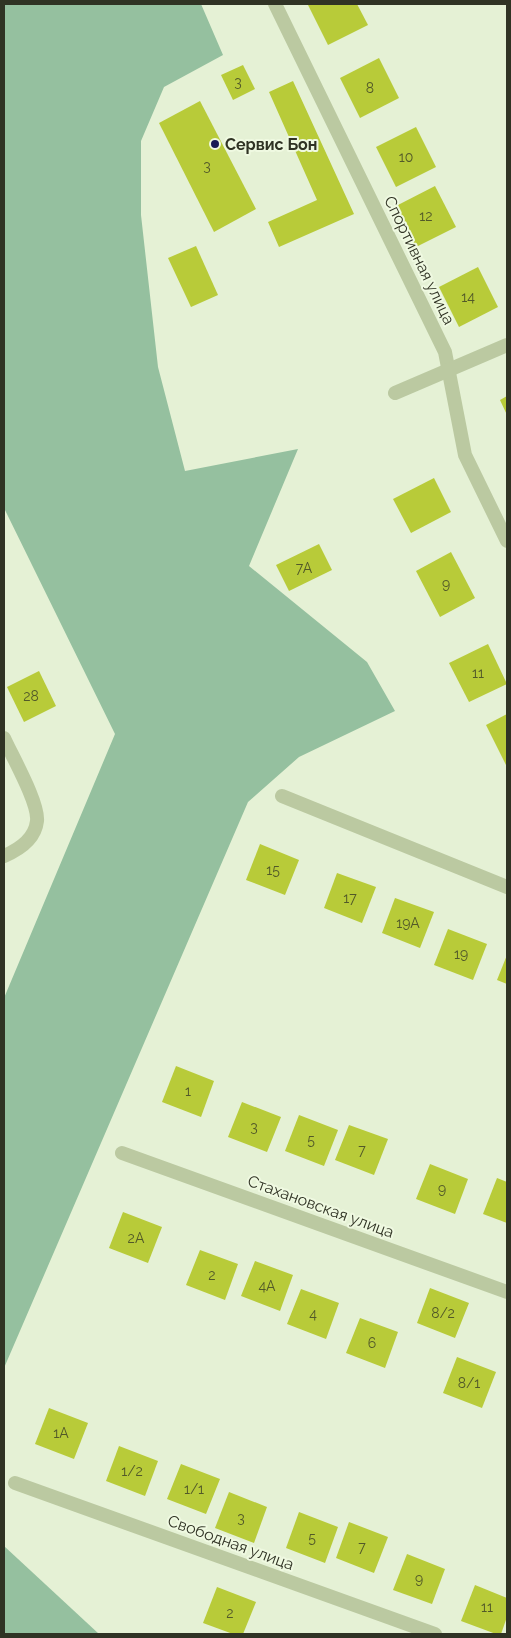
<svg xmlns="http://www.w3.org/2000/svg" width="511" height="1638" viewBox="0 0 511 1638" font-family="Raleway,sans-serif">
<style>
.green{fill:#95c09f}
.building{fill:#b8cb39}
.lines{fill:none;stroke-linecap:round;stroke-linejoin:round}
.minor{stroke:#bbc9a1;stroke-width:14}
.poi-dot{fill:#191b56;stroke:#eff9e1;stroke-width:2}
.labels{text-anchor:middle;stroke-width:4;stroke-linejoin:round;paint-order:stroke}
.number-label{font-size:14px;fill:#525929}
.poi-label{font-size:16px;font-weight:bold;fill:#303324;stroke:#eff9e1;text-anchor:start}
.street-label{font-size:16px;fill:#303324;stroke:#eff9e1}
</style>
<rect width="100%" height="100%" fill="#e5f1d5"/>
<!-- green -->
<g class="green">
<path d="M4,4H201L223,55L164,87L141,141V215L158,367L185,471L298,449L249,566L367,662L395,711L299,757L248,802L4,1368V998L115,734L4,508Z"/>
<path d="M4,1546L99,1634H4Z"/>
</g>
<!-- building -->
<g class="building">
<path d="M311,4H357L368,25L328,45L308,5Z"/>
<path d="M379,58L399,98L360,118L340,78Z"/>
<path d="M243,65L255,89L233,100L221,75Z"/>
<path d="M293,81L354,214L279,247L268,222L317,200L269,92Z"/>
<path d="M200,101L256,209L214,232L159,123Z"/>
<path d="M416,127L436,167L396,187L376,147Z"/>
<path d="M435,186L456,227L416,247L396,206Z"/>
<path d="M196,246L218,295L191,307L168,258Z"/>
<path d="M478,267L498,307L459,327L439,287Z"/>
<path d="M507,396V415L500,400Z"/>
<path d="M434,478L451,512L411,533L393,499Z"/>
<path d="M319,544L332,570L289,591L276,565Z"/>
<path d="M451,552L475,598L440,617L416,571Z"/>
<path d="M488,644L507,684L469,702L449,663Z"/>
<path d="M39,671L56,706L24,722L7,687Z"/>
<path d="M507,714V767L486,725Z"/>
<path d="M260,844L299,860L285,895L246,880Z"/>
<path d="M337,873L376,887L362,923L324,908Z"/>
<path d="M395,898L434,912L420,948L382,933Z"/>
<path d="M448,929L487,944L473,980L434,965Z"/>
<path d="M507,955V984L497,980Z"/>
<path d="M176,1066L214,1081L201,1117L162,1102Z"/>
<path d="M242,1102L281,1117L267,1152L228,1137Z"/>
<path d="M299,1115L338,1130L324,1166L285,1151Z"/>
<path d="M349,1125L388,1139L374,1175L335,1160Z"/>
<path d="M430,1164L468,1179L455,1214L416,1199Z"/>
<path d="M497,1178L507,1182V1223L483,1214Z"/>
<path d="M123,1212L162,1227L148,1263L109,1248Z"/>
<path d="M200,1250L238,1264L225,1300L186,1285Z"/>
<path d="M255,1261L293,1275L280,1311L241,1296Z"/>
<path d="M430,1288L469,1303L455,1338L417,1323Z"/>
<path d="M301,1289L339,1303L326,1339L287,1324Z"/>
<path d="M360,1318L398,1332L385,1368L346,1353Z"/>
<path d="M457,1357L496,1372L482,1408L443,1393Z"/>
<path d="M49,1408L88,1423L74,1459L35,1444Z"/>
<path d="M119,1446L158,1461L145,1496L106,1481Z"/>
<path d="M181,1464L220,1479L206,1514L167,1499Z"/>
<path d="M229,1492L267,1507L254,1543L215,1528Z"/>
<path d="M299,1512L338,1527L325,1563L286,1548Z"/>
<path d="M349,1522L388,1537L374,1573L336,1558Z"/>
<path d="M407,1554L445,1569L432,1604L393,1590Z"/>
<path d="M475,1585L507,1598V1617L501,1634H496L461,1621Z"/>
<path d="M217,1587L256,1602L243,1634H233L203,1623Z"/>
</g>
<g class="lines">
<!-- minor -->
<g class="minor">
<path d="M275,4L445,352L465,455L507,541"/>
<path d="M395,393L507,345"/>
<path d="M4,738C12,756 39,803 37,821C35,839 18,850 4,856"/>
<path d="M282,796L507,887"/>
<path d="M122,1153L507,1292"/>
<path d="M15,1483L435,1634"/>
</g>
</g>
<!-- markers -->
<circle class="poi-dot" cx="215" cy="144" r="5"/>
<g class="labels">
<!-- number labels -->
<g class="number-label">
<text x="238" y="87">3</text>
<text x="370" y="93">8</text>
<text x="406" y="162">10</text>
<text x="207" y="171">3</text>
<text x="426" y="221">12</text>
<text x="468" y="302">14</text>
<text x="304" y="573">7А</text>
<text x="446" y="589">9</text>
<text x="478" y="678">11</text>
<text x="31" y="701">28</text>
<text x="273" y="875">15</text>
<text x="350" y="903">17</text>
<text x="408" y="928">19А</text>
<text x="461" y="959">19</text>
<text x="188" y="1096">1</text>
<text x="254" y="1132">3</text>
<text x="311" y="1145">5</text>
<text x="362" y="1155">7</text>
<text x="442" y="1194">9</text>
<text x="136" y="1243">2А</text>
<text x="212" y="1280">2</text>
<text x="267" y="1291">4А</text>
<text x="443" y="1318">8/2</text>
<text x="313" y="1319">4</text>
<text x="372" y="1348">6</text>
<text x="469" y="1388">8/1</text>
<text x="61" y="1438">1А</text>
<text x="132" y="1476">1/2</text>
<text x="194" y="1494">1/1</text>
<text x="241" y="1523">3</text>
<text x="312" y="1543">5</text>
<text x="362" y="1552">7</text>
<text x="419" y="1584">9</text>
<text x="487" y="1612">11</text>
<text x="230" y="1618">2</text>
</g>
<!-- poi labels -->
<g class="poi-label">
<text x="225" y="150">Сервис Бон</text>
</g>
<!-- street labels -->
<g class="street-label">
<text transform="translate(420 260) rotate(64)" y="6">Спортивная улица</text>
<text transform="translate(321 1206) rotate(20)" y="6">Стахановская улица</text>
<text transform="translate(231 1542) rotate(20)" y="6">Свободная улица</text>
</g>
</g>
<!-- border -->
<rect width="511" height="1638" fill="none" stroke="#303324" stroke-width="10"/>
</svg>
